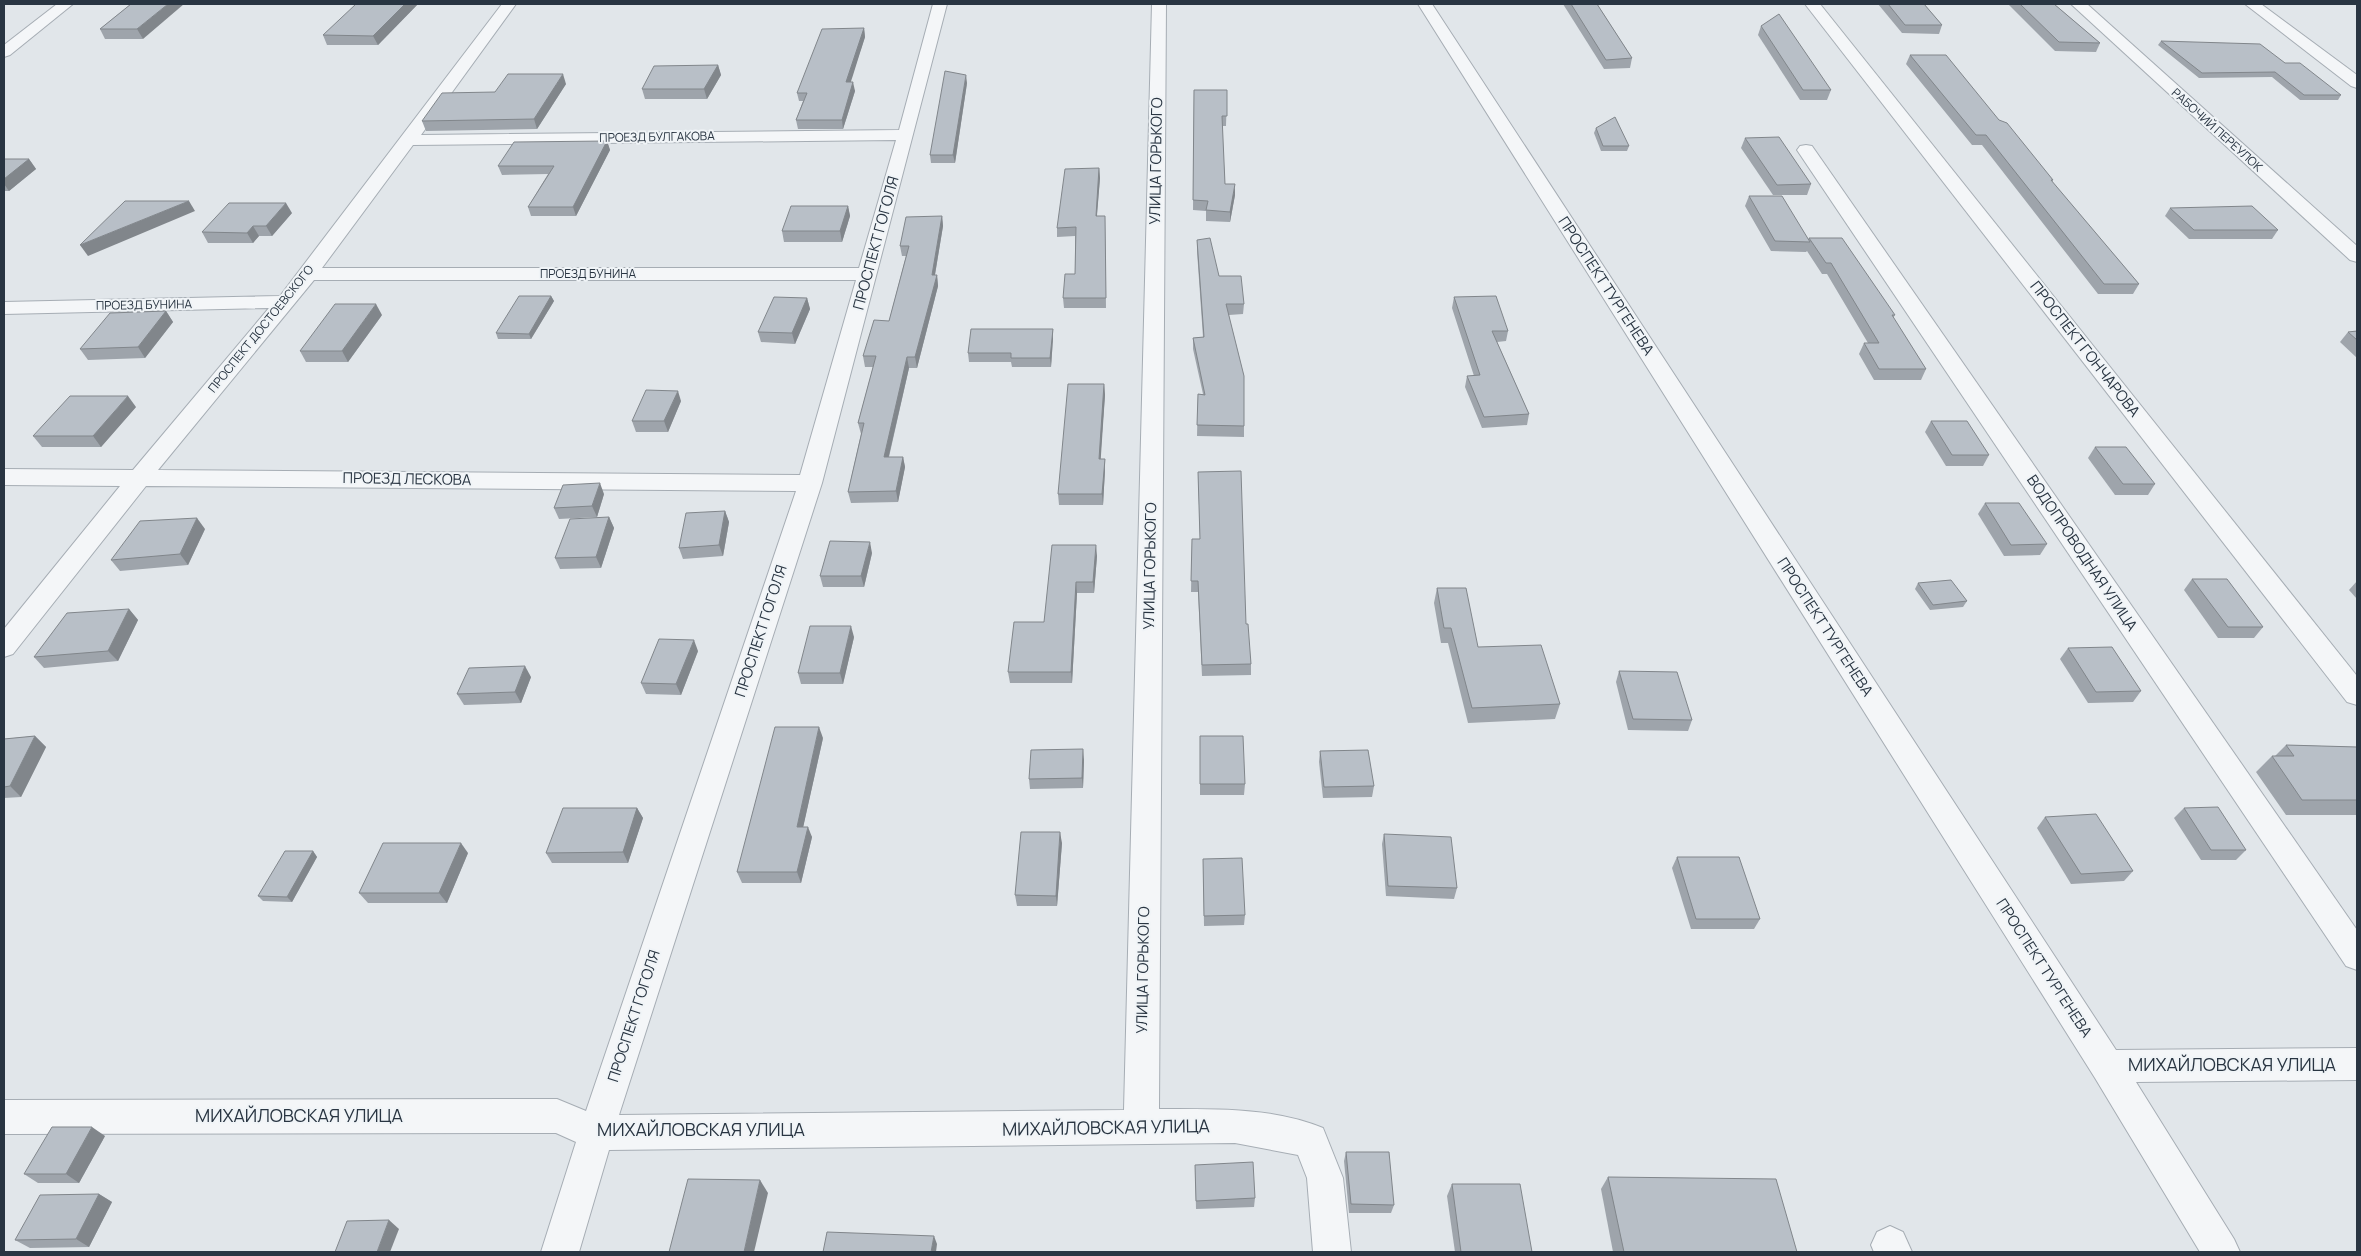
<svg xmlns="http://www.w3.org/2000/svg" width="2361" height="1256" viewBox="0 0 2361 1256" font-family="Manrope,sans-serif">
<style>
.lines{fill:none;stroke-linecap:round;stroke-linejoin:round}
.minor-casing{stroke:#a6adb4;stroke-width:2}
.minor{fill:#f4f6f8;fill-rule:evenodd}
.wall{fill:#9ea4ab}
.shaded-wall{fill:#81868b}
.building{fill:#b8bfc7;stroke:#81868b}
.labels{text-anchor:middle;stroke-width:4;stroke-linejoin:round;paint-order:stroke}
.far-street-label{font-size:12px;fill:#293542;stroke:#f0f4f7}
.street-label{font-size:15px;fill:#293542;stroke:#f0f4f7}
.near-street-label{font-size:18px;fill:#293542;stroke:#f0f4f7}
</style>
<rect width="100%" height="100%" fill="#e1e6ea"/>
<g class="lines">
<!-- minor casing -->
<g class="minor-casing">
<g id="minor">
<path d="M57,4H73L10,55L4,57V45Z"/>
<path d="M502,4H516L421,135L899,130L933,4H947L822,483L619,1115L1124,1110L1152,4H1166L1159,1109C1213,1109 1272,1107 1323,1128L1343,1178L1351,1252H1313L1307,1178L1298,1155L1235,1143L609,1150L579,1252H541L576,1142L556,1133L4,1134V1100L557,1099L586,1111L796,491L146,486L13,654L4,657V629L120,486L4,485V469L133,470L269,308L4,314V302L280,296ZM896,140L859,268H322L413,145ZM314,280H856L800,475L158,470Z"/>
<path d="M1418,4H1432L2116,1050L2357,1048V1080L2136,1082L2234,1239L2240,1252H2200L2095,1078Z"/>
<path d="M1805,4H1820L2357,676V705L2347,702Z"/>
<path d="M2071,4H2087L2357,246V262L2350,260Z"/>
<path d="M2245,4H2261L2357,75V88L2351,86Z"/>
<path d="M1806,145L1812,146L2357,930V970L2346,966L1797,150L1800,146Z"/>
<path d="M1890,1226L1903,1232L1912,1252H1874L1871,1245L1877,1232Z"/>
</g>
</g>
<!-- minor -->
<use href="#minor" class="minor"/>
</g>
<!-- wall -->
<g class="wall">
<path d="M131,4L143,39H105L100,29Z"/>
<path d="M418,4L378,45H327L323,35Z"/>
<path d="M1563,4H1597L1632,58L1630,68L1604,69Z"/>
<path d="M1878,4H1924L1942,25L1939,34L1902,33Z"/>
<path d="M2008,4H2054L2100,43L2096,52L2055,51Z"/>
<path d="M1761,26L1831,90L1827,100H1800L1758,35Z"/>
<path d="M864,28L865,37L850,82L855,91L843,129H798L796,120L803,101H799L797,93Z"/>
<path d="M2161,41L2285,63L2341,95L2338,100H2300L2272,77L2199,78L2158,45Z"/>
<path d="M1910,55L1999,120L2053,180L2052,182L2139,284L2133,294H2098L1982,145H1972L1906,64Z"/>
<path d="M718,65L721,75L707,99H645L642,89Z"/>
<path d="M967,83L955,163H931L930,155Z"/>
<path d="M566,84L537,129L426,131L422,121L495,92Z"/>
<path d="M1194,90H1227L1226,126H1222L1225,184L1235,195L1230,222L1206,221V211L1193,210Z"/>
<path d="M1596,128L1629,146L1627,151H1601L1594,133Z"/>
<path d="M1745,138L1811,184L1807,195H1773L1741,148Z"/>
<path d="M607,141L610,150L576,216H531L528,207L548,174L502,175L498,166Z"/>
<path d="M4,159H29L36,169L9,191H4Z"/>
<path d="M1099,168L1100,178L1097,216H1105L1106,308H1064L1063,298L1075,274V236L1057,237V228Z"/>
<path d="M1749,196L1809,239V238L1895,315L1893,318L1926,369L1921,380H1874L1859,354L1864,343H1868L1827,274H1822L1807,251L1806,252L1771,251L1745,206Z"/>
<path d="M848,206L850,216L842,242H784L782,231Z"/>
<path d="M2170,208L2278,230L2272,239H2189L2165,216Z"/>
<path d="M292,213L272,236H259L253,243H208L202,232Z"/>
<path d="M942,216L943,226L935,275H937L938,286L917,368H909L889,457H903L905,467L898,502L851,503L848,492L861,434L858,423L873,367H865L863,356L889,321L906,256H902L900,246Z"/>
<path d="M1197,240L1219,276L1244,304L1243,314L1229,315L1244,426V437L1197,436L1198,394H1203L1193,349V338L1203,337L1197,251Z"/>
<path d="M551,296L554,301L531,339H498L496,333Z"/>
<path d="M1454,297L1508,331L1506,341L1497,342L1529,414L1527,425L1482,428L1465,387L1467,376H1474L1452,308Z"/>
<path d="M807,298L810,309L795,344L761,342L758,332Z"/>
<path d="M166,311L173,322L145,358L88,360L80,349Z"/>
<path d="M382,315L348,362H306L300,351Z"/>
<path d="M1053,329V338L1051,367H1012L1011,362H969L968,353Z"/>
<path d="M2357,331V358L2340,342L2348,332Z"/>
<path d="M1104,384L1105,395L1100,459H1105V470L1103,505H1059L1058,494Z"/>
<path d="M681,401L668,432H636L632,421Z"/>
<path d="M136,407L101,447H42L33,436Z"/>
<path d="M1931,421L1989,455L1983,466H1946L1925,432Z"/>
<path d="M2095,447L2155,484L2148,495H2115L2088,458Z"/>
<path d="M1198,472L1246,624L1251,664V675L1202,676L1198,592H1191L1192,539H1200Z"/>
<path d="M604,494L597,517L559,519L554,508Z"/>
<path d="M1985,503L2047,544L2040,555L2004,556L1978,514Z"/>
<path d="M725,511L729,522L723,556L683,559L679,548Z"/>
<path d="M609,517L614,528L601,568L560,569L555,558Z"/>
<path d="M205,529L188,565L120,571L111,560Z"/>
<path d="M872,553L864,587H823L820,576Z"/>
<path d="M1097,556L1094,593H1077L1072,683H1010L1008,672L1044,622Z"/>
<path d="M2192,579L2263,627L2254,638H2218L2184,590Z"/>
<path d="M2357,581V599L2349,590Z"/>
<path d="M1918,583L1967,601L1963,607L1930,610L1915,589Z"/>
<path d="M1437,588L1478,647L1560,704L1555,719L1468,723L1448,643H1441L1434,603Z"/>
<path d="M129,609L138,620L118,661L44,668L34,657Z"/>
<path d="M854,637L843,684H801L798,673Z"/>
<path d="M2068,648L2141,691L2133,702L2088,703L2060,659Z"/>
<path d="M698,651L681,695L646,694L641,683Z"/>
<path d="M1619,671L1692,720L1688,731L1628,730L1616,682Z"/>
<path d="M531,677L521,703L464,705L457,694Z"/>
<path d="M35,736L46,747L21,797L4,798V739Z"/>
<path d="M1200,736L1245,784L1244,795H1200Z"/>
<path d="M823,738L803,827L812,837L801,883H742L737,872Z"/>
<path d="M2286,745L2357,747V815H2286L2256,772L2272,756H2275Z"/>
<path d="M1320,751L1374,786L1372,797L1323,798L1319,762Z"/>
<path d="M1084,760L1083,788L1030,789L1029,779Z"/>
<path d="M637,808L643,818L628,863H552L546,853Z"/>
<path d="M2184,808L2246,850L2236,860H2201L2174,818Z"/>
<path d="M2045,817L2133,871L2124,881L2071,884L2037,828Z"/>
<path d="M1384,834L1457,888L1454,899L1386,896L1382,844Z"/>
<path d="M1062,843L1057,906H1017L1015,895Z"/>
<path d="M313,851L317,857L292,902L263,901L258,896Z"/>
<path d="M468,853L447,903H368L359,893Z"/>
<path d="M1677,857L1760,919L1754,929H1691L1672,868Z"/>
<path d="M1203,859L1245,915L1244,925L1204,926Z"/>
<path d="M105,1136L79,1183H38L24,1174Z"/>
<path d="M1346,1152L1394,1205L1391,1213H1349L1344,1161Z"/>
<path d="M1195,1165L1255,1198L1254,1207L1196,1209Z"/>
<path d="M1608,1177L1797,1252H1613L1601,1189Z"/>
<path d="M1452,1184L1532,1252H1455L1447,1196Z"/>
<path d="M99,1194L112,1202L89,1247L30,1248L15,1240Z"/>
</g>
<!-- shaded-wall -->
<g class="shaded-wall">
<path d="M168,4H184L143,39L137,29Z"/>
<path d="M405,4H418L378,45L373,36Z"/>
<path d="M864,28L865,37L848,91L846,82Z"/>
<path d="M718,65L721,75L707,99L704,89Z"/>
<path d="M563,74L566,84L537,129L534,119Z"/>
<path d="M966,75L967,83L955,163L953,155Z"/>
<path d="M853,82L855,91L843,129L842,120Z"/>
<path d="M607,141L610,150L576,216L573,207Z"/>
<path d="M29,159L36,169L9,191L4,184V179Z"/>
<path d="M1099,168L1100,178L1096,225V216Z"/>
<path d="M1235,184V195L1230,222V212Z"/>
<path d="M189,201L195,211L88,256L80,245Z"/>
<path d="M286,203L292,213L272,236L266,226Z"/>
<path d="M848,206L850,216L842,242L840,231Z"/>
<path d="M942,216L943,226L933,286L932,275Z"/>
<path d="M253,226L259,236L253,243L247,233Z"/>
<path d="M937,275L938,286L917,368L915,357Z"/>
<path d="M551,296L554,301L531,339L529,334Z"/>
<path d="M807,298L810,309L795,344L792,333Z"/>
<path d="M376,304L382,315L348,362L342,351Z"/>
<path d="M166,311L173,322L145,358L138,347Z"/>
<path d="M1053,329V338L1051,367L1050,358Z"/>
<path d="M907,357L909,368L886,468L884,457Z"/>
<path d="M1104,384L1105,395L1100,470L1099,459Z"/>
<path d="M678,391L681,401L668,432L664,421Z"/>
<path d="M128,396L136,407L101,447L93,436Z"/>
<path d="M903,457L905,467L898,502L896,491Z"/>
<path d="M1105,459V470L1103,505L1102,494Z"/>
<path d="M600,483L604,494L597,517L592,506Z"/>
<path d="M725,511L729,522L723,556L719,545Z"/>
<path d="M609,517L614,528L601,568L596,557Z"/>
<path d="M197,518L205,529L188,565L180,554Z"/>
<path d="M870,542L872,553L864,587L861,576Z"/>
<path d="M1096,545L1097,556L1094,593L1093,582Z"/>
<path d="M1076,582L1077,593L1072,683L1071,672Z"/>
<path d="M129,609L138,620L118,661L108,651Z"/>
<path d="M851,626L854,637L843,684L840,673Z"/>
<path d="M694,640L698,651L681,695L676,684Z"/>
<path d="M525,666L531,677L521,703L515,692Z"/>
<path d="M819,727L823,738L801,837L797,827Z"/>
<path d="M35,736L46,747L21,797L10,786Z"/>
<path d="M1083,749L1084,760L1083,788L1082,778Z"/>
<path d="M637,808L643,818L628,863L623,852Z"/>
<path d="M808,827L812,837L801,883L797,872Z"/>
<path d="M1060,832L1062,843L1057,906L1056,896Z"/>
<path d="M461,843L468,853L447,903L439,893Z"/>
<path d="M313,851L317,857L292,902L287,897Z"/>
<path d="M92,1127L105,1136L79,1183L66,1174Z"/>
<path d="M760,1180L768,1193L754,1252H744Z"/>
<path d="M99,1194L112,1202L89,1247L76,1239Z"/>
<path d="M389,1220L399,1229L390,1252H377Z"/>
<path d="M934,1236L937,1244L936,1252H931Z"/>
</g>
<!-- building -->
<g class="building">
<path d="M131,4H168L137,29H100Z"/>
<path d="M356,4H405L373,36L323,35Z"/>
<path d="M1571,4H1597L1632,58L1606,60Z"/>
<path d="M1888,4H1924L1942,25H1905Z"/>
<path d="M2020,4H2054L2100,43L2059,42Z"/>
<path d="M1779,14L1831,90H1803L1761,26Z"/>
<path d="M864,28L846,82H853L842,120H796L807,93H797L822,29Z"/>
<path d="M2161,41L2260,44L2285,63H2300L2341,95H2304L2275,72L2202,73Z"/>
<path d="M1910,55H1946L1999,120L2007,123L2053,180H2051L2139,284H2104L1986,135H1976Z"/>
<path d="M718,65L704,89H642L654,66Z"/>
<path d="M945,71L966,75L953,155H930Z"/>
<path d="M508,74H563L534,119L422,121L442,93L495,92Z"/>
<path d="M1194,90H1227V116H1222L1225,184H1235L1230,212L1206,210L1208,201L1193,200Z"/>
<path d="M1615,117L1629,146H1603L1596,128Z"/>
<path d="M1779,137L1811,184L1777,185L1745,138Z"/>
<path d="M607,141L573,207H528L554,166H498L514,142Z"/>
<path d="M4,159H29L4,179Z"/>
<path d="M1099,168L1096,216H1105L1106,298H1063L1065,274H1075L1076,227L1057,228L1065,169Z"/>
<path d="M1749,196H1782L1810,242L1775,241Z"/>
<path d="M125,201H189L80,245Z"/>
<path d="M229,203H286L266,226H253L247,233L202,232Z"/>
<path d="M791,206H848L840,231H782Z"/>
<path d="M2252,206L2278,230H2194L2170,208Z"/>
<path d="M942,216L932,275H937L915,357H907L884,457H903L896,491L848,492L864,423H858L876,356H863L874,320L889,321L909,246H900L906,217Z"/>
<path d="M1210,238L1219,276H1241L1244,304H1226L1244,376V426L1197,425L1198,394L1205,395L1193,338L1204,337L1197,240Z"/>
<path d="M1809,238H1842L1895,315H1892L1926,369H1879L1864,343H1879L1831,263H1826Z"/>
<path d="M519,296H551L529,334L496,333Z"/>
<path d="M1496,296L1508,331H1492L1529,414L1484,417L1467,376L1480,375L1454,297Z"/>
<path d="M774,297L807,298L792,333L758,332Z"/>
<path d="M335,304H376L342,351H300Z"/>
<path d="M166,311L138,347L80,349L110,313Z"/>
<path d="M971,329H1053L1050,358H1011V353H968Z"/>
<path d="M2357,331V340L2348,332Z"/>
<path d="M1068,384H1104L1099,459H1105L1102,494H1058Z"/>
<path d="M646,390L678,391L664,421H632Z"/>
<path d="M70,396H128L93,436H33Z"/>
<path d="M1931,421H1967L1989,455H1952Z"/>
<path d="M2095,447H2126L2155,484H2123Z"/>
<path d="M1241,471L1246,624H1248L1251,664L1202,665L1198,581H1191L1192,539H1200L1198,472Z"/>
<path d="M600,483L592,506L554,508L563,485Z"/>
<path d="M1985,503H2019L2047,544L2011,545Z"/>
<path d="M725,511L719,545L679,548L686,513Z"/>
<path d="M609,517L596,557L555,558L570,519Z"/>
<path d="M197,518L180,554L111,560L140,521Z"/>
<path d="M830,541L870,542L861,576H820Z"/>
<path d="M1052,545H1096L1093,582H1076L1071,672H1008L1014,622H1044Z"/>
<path d="M2192,579H2227L2263,627H2228Z"/>
<path d="M1951,580L1967,601L1933,605L1918,583Z"/>
<path d="M1437,588H1466L1478,647L1541,645L1560,704L1472,708L1451,628H1444Z"/>
<path d="M129,609L108,651L34,657L67,613Z"/>
<path d="M810,626H851L840,673H798Z"/>
<path d="M659,639L694,640L676,684L641,683Z"/>
<path d="M2112,647L2141,691L2096,692L2068,648Z"/>
<path d="M525,666L515,692L457,694L469,668Z"/>
<path d="M1619,671L1677,672L1692,720L1633,719Z"/>
<path d="M775,727H819L797,827H808L797,872H737Z"/>
<path d="M35,736L10,786L4,787V739Z"/>
<path d="M1200,736H1243L1245,784H1200Z"/>
<path d="M2286,745L2357,747V800H2302L2272,756H2294Z"/>
<path d="M1083,749L1082,778L1029,779L1031,750Z"/>
<path d="M1368,750L1374,786L1324,787L1320,751Z"/>
<path d="M2218,807L2246,850H2211L2184,808Z"/>
<path d="M563,808H637L623,852L546,853Z"/>
<path d="M2096,814L2133,871L2081,874L2045,817Z"/>
<path d="M1021,832H1060L1056,896L1015,895Z"/>
<path d="M1384,834L1451,837L1457,888L1388,886Z"/>
<path d="M383,843H461L439,893H359Z"/>
<path d="M285,851H313L287,897L258,896Z"/>
<path d="M1677,857H1739L1760,919H1696Z"/>
<path d="M1242,858L1245,915L1204,916L1203,859Z"/>
<path d="M52,1127H92L66,1174H24Z"/>
<path d="M1346,1152H1389L1394,1205L1351,1204Z"/>
<path d="M1253,1162L1255,1198L1196,1201L1195,1165Z"/>
<path d="M1608,1177L1776,1179L1797,1252H1624Z"/>
<path d="M688,1179L760,1180L744,1252H669Z"/>
<path d="M1452,1184H1520L1532,1252H1461Z"/>
<path d="M99,1194L76,1239L15,1240L40,1195Z"/>
<path d="M389,1220L377,1252H335L347,1221Z"/>
<path d="M827,1232L934,1236L931,1252H823Z"/>
</g>
<g class="labels">
<!-- far-street labels -->
<g class="far-street-label">
<text transform="translate(2217 130) rotate(42)" y="4">РАБОЧИЙ ПЕРЕУЛОК</text>
<text transform="translate(657 137) rotate(-1)" y="4">ПРОЕЗД БУЛГАКОВА</text>
<text x="588" y="278">ПРОЕЗД БУНИНА</text>
<text transform="translate(144 305) rotate(-1)" y="4">ПРОЕЗД БУНИНА</text>
<text transform="translate(261 329) rotate(-51)" y="4">ПРОСПЕКТ ДОСТОЕВСКОГО</text>
</g>
<!-- street labels -->
<g class="street-label">
<text transform="translate(1156 161) rotate(-89)" y="5">УЛИЦА ГОРЬКОГО</text>
<text transform="translate(876 243) rotate(-75)" y="5">ПРОСПЕКТ ГОГОЛЯ</text>
<text transform="translate(1606 286) rotate(57)" y="5">ПРОСПЕКТ ТУРГЕНЕВА</text>
<text transform="translate(2085 349) rotate(52)" y="5">ПРОСПЕКТ ГОНЧАРОВА</text>
<text transform="translate(407 479) rotate(1)" y="5">ПРОЕЗД ЛЕСКОВА</text>
<text transform="translate(2082 553) rotate(56)" y="5">ВОДОПРОВОДНАЯ УЛИЦА</text>
<text transform="translate(1150 566) rotate(-89)" y="5">УЛИЦА ГОРЬКОГО</text>
<text transform="translate(1825 627) rotate(57)" y="5">ПРОСПЕКТ ТУРГЕНЕВА</text>
<text transform="translate(761 631) rotate(-72)" y="5">ПРОСПЕКТ ГОГОЛЯ</text>
<text transform="translate(2044 968) rotate(57)" y="5">ПРОСПЕКТ ТУРГЕНЕВА</text>
<text transform="translate(1143 970) rotate(-89)" y="5">УЛИЦА ГОРЬКОГО</text>
<text transform="translate(634 1016) rotate(-72)" y="5">ПРОСПЕКТ ГОГОЛЯ</text>
</g>
<!-- near-street labels -->
<g class="near-street-label">
<text x="2232" y="1071">МИХАЙЛОВСКАЯ УЛИЦА</text>
<text x="299" y="1122">МИХАЙЛОВСКАЯ УЛИЦА</text>
<text transform="translate(1106 1128) rotate(-1)" y="6">МИХАЙЛОВСКАЯ УЛИЦА</text>
<text x="701" y="1136">МИХАЙЛОВСКАЯ УЛИЦА</text>
</g>
</g>
<!-- border -->
<rect width="2361" height="1256" fill="none" stroke="#293542" stroke-width="10"/>
</svg>
